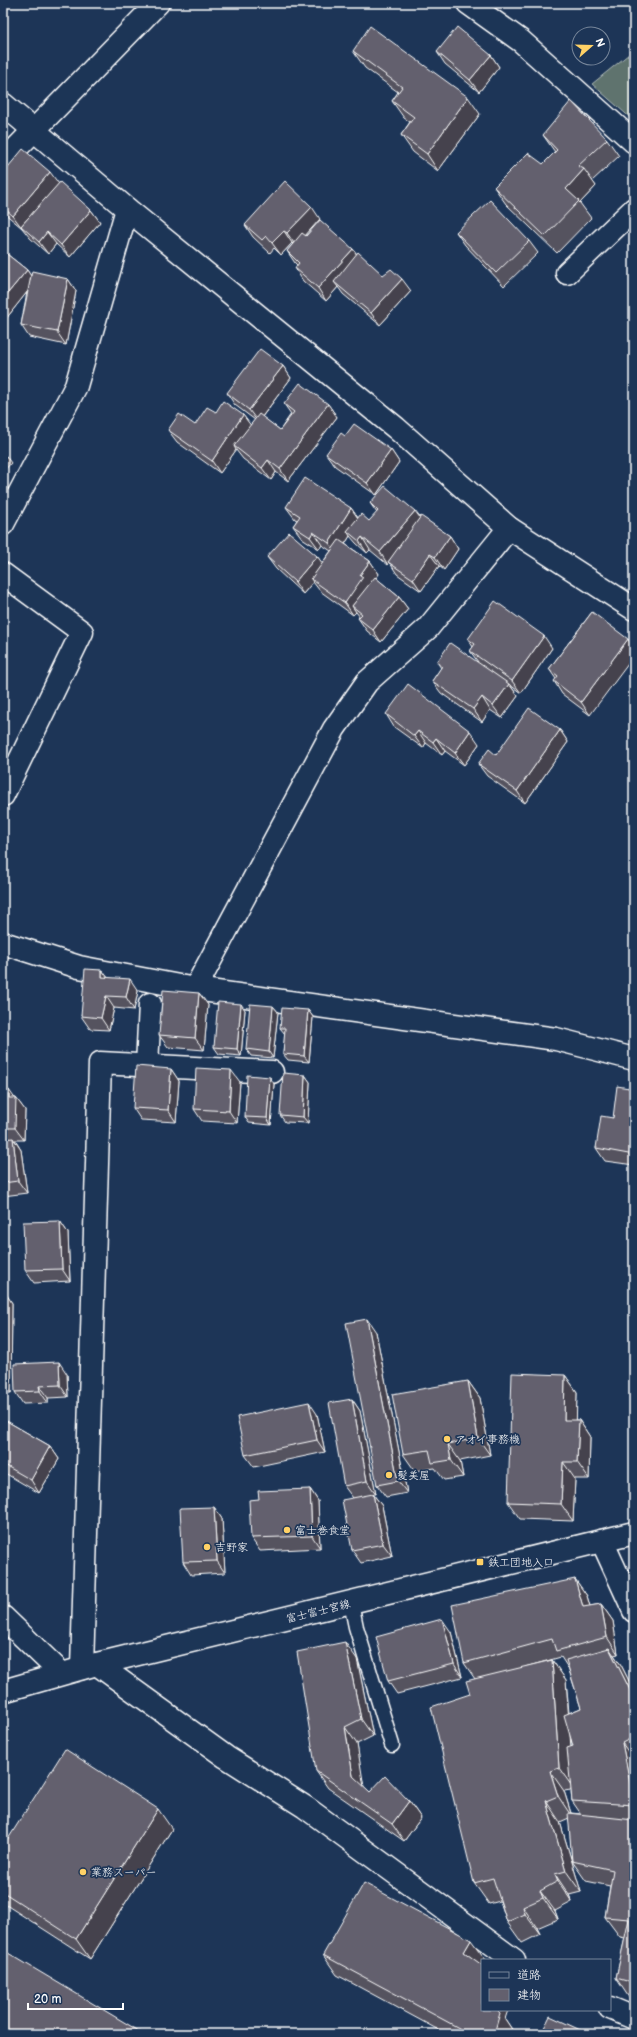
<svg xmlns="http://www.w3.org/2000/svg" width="637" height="2037" viewBox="0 0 637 2037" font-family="'Balsamiq Sans','Klee One',sans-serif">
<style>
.green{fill:#5e736e;stroke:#aeb9b6}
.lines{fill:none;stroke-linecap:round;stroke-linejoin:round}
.lane-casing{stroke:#fff;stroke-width:17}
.street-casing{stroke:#fff;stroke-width:25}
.secondary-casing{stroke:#fff;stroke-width:25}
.lane{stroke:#1d3557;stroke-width:14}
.street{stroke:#1d3557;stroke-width:22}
.secondary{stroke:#1d3557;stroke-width:22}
.wall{fill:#55535f;stroke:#fff;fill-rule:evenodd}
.shaded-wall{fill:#45434d;stroke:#fff}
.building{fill:#63606e;stroke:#fff}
.poi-dot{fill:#ffd166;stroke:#1d3557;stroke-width:1.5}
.labels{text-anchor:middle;stroke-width:3.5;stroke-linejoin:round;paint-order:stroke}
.poi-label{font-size:11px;fill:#fff;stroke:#1d3557;text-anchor:start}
.street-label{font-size:11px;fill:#fff;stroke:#1d3557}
</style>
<rect width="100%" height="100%" fill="#1d3557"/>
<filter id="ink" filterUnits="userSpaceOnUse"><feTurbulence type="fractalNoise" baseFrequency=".025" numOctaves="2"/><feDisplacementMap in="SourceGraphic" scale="8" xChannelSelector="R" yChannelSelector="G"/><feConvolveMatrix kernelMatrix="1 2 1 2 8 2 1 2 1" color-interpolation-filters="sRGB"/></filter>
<g filter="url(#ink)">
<!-- green -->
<path class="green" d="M634,50V121L592,84Z"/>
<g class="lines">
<!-- lane casing -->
<g class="lane-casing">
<path id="lane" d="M351,1603L356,1627L392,1745"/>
</g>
<!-- street casing -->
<g class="street-casing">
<g id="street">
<path d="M468,3L521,41L634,142"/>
<path d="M3,104L127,209L396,428L509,528L634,609"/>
<path d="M3,162L158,3"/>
<path d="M567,273L634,209"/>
<path d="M3,524L76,386L127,209"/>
<path d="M3,574L82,632L3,795"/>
<path d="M3,943L79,967L195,989L556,1039L634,1059"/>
<path d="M195,989L334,729L367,682L428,628L509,528"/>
<path d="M147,1066L150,1004"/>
<path d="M602,1541L634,1611"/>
<path d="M3,1617L61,1673"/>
<path d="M97,1664L226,1757L305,1807L514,1960"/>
<path d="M82,1668L100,1063L272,1072"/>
<path d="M610,2008L634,2018"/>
</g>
</g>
<!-- secondary casing -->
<g class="secondary-casing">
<path id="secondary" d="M3,1691L97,1664L634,1533"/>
</g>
<!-- lane -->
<use href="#lane" class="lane"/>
<!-- street -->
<use href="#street" class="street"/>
<!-- secondary -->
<use href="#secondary" class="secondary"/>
</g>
<!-- wall -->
<g class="wall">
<path d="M353,51L480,114L438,171L413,152L401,135L410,122L404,118L392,101L398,92L365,68Z"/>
<path d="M437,52L491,55L499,67L479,92L445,64Z"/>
<path d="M543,135L607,139L619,156L592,181L596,186L580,203L591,218L557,253L506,204L494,187L543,164L555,152Z"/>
<path d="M3,173L58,183L91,210L100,222L70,257L56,244L48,254L30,238L22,228L3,212Z"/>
<path d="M320,219L305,235L306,236L353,249L357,254L383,275L411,291L380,325L343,294L338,287L326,301L303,281L295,268L297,265L295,263L287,251L293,244L292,243L281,255L274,248L270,253L253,237L245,225Z"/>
<path d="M456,232L529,241L538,253L504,286L465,245Z"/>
<path d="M3,251L27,270L31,276L68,279L76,291L66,345L29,337L21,325L27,292L5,320L3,319Z"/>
<path d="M283,366L291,378L262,417L280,430L291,414L284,404H328L337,417L288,481L276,472L271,480L243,459L236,450L220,473L177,442L168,430L195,425L216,412L243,415L250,425L255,420L235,405L227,393Z"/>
<path d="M345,436L391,450L399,462L376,495L335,466L326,454Z"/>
<path d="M370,503L420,517L450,536L458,549L444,570L439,566L421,591L397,574L390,563L388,565L370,550L367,553L356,543L350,536L345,544L370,561L379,574L376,578L399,597L408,609L381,642L367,631L358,618L360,617L356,612L353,615L320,591L313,582L303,594L276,569L267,557L317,556L322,563L331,551L322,545L319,549L302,538L293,526L297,520L295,519L286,507L351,508L358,518L369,521L377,513Z"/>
<path d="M592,612L590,715L562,694L554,681L556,679L549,669Z"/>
<path d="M468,639L552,648L521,693L510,685L518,696L502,718L490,710L482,722L441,693L432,681L441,668L437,662H478L470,651L473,647Z"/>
<path d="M386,714L479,744L464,765L445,751L442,755L426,743L423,748L394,727Z"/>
<path d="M560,730L568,742L525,803L487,776L478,764L496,755Z"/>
<path d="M102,970L108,978L138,991L134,1010L114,1008L109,1030L90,1029L81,1016Z"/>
<path d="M199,993L208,1005L204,1050L168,1047L159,1035Z"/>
<path d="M273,1006L278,1012L273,1058L251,1056L246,1049Z"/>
<path d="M245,1010L241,1056L219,1054L214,1047Z"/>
<path d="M308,1010L313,1017L309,1062L288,1060L283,1054L285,1034L280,1028Z"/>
<path d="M171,1069L179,1081L176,1122L141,1120L133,1108Z"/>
<path d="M634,1072V1165L605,1161L596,1148L629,1088Z"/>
<path d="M305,1075L310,1082L308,1123L285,1122L280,1115Z"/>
<path d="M240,1082L237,1123L202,1121L194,1109Z"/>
<path d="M274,1084L271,1125L249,1123L245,1117Z"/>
<path d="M3,1089L15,1098H16L25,1110L24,1140H15L21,1150L27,1193L3,1196Z"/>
<path d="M60,1221L68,1233L70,1281L34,1283L25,1270Z"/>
<path d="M3,1291H4L12,1303L11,1393H3Z"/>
<path d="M376,1332L407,1493L386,1497L377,1485Z"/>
<path d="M67,1374L68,1397L48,1398V1403L23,1404L15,1392Z"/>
<path d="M565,1375L577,1392L576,1420H579L590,1437L589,1479H575L573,1521L520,1519L508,1502Z"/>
<path d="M468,1381L480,1398L490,1455L460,1461L463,1477L444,1480L435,1468L415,1471L403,1454Z"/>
<path d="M352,1399L360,1411L376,1494H373L382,1506L392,1556L361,1563L352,1550L353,1498L344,1486Z"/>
<path d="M317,1414L325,1452L254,1467L245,1455Z"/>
<path d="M3,1419L50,1446L59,1459L39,1493L3,1472Z"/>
<path d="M310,1489L318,1501L320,1548L260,1551L251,1538L259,1499Z"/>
<path d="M214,1507L222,1519L225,1573L191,1575L183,1562Z"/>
<path d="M575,1579L587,1596L590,1606L601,1604L613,1621L618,1654L614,1655L621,1665L634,1691V2000L630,1999L616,1978L625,1938L620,1937L605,1917L610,1886L586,1881L572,1861L569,1818L560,1822L581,1892L569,1895L572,1902L555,1911L558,1919L537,1928L540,1934L522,1943L507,1922L500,1901L489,1904L474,1883L470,1694L475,1679L464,1663ZM561,1657L568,1668V1667L581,1708L569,1713L566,1680L552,1660L525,1667ZM570,1736L573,1746L571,1747ZM571,1790L572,1801L581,1814L571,1813L564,1791Z"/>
<path d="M451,1632L462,1677L397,1694L388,1681Z"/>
<path d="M357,1659L373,1736L357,1744L363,1786L370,1792L409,1801L421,1818L404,1841L328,1788L316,1771Z"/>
<path d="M172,1829L90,1959L3,1903V1847Z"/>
<path d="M323,1955L482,1960V2010L505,2019L515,2034H446L337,1975Z"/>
</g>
<!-- shaded-wall -->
<g class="shaded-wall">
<path d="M491,55L499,67L479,92L470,80Z"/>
<path d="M468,97L480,114L438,171L427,154Z"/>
<path d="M584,169L596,186L580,203L566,189Z"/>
<path d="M50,172L59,184L21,226L22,228L13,216Z"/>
<path d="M312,207L320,219L296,246L287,233Z"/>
<path d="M91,210L100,222L70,257L61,245Z"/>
<path d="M284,231L292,243L281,255L272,243Z"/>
<path d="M47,232L56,244L48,254L39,242Z"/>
<path d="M353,249L361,261L334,282L338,287L326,301L318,288Z"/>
<path d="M27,270L35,282L5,320L3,318V299Z"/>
<path d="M68,279L76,291L66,345L57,332Z"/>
<path d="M402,279L411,291L380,325L371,313Z"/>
<path d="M283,366L291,378L258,422L249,410Z"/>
<path d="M328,404L337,417L288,481L280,469Z"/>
<path d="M243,415L252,427L234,446L236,450L220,473L212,461Z"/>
<path d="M391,450L399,462L376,495L367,483Z"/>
<path d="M6,456L11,463L3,472V460Z"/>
<path d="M268,460L276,472L271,480L262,468Z"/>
<path d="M351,508L360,521L347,531L350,536L338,555L329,543Z"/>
<path d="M415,511L424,523L388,562L390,563L388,565L380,552Z"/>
<path d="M313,532L322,545L319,549L310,537Z"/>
<path d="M450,536L458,549L444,570L435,557Z"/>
<path d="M362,537L370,550L367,553L359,541Z"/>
<path d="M430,554L439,566L421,591L413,579Z"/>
<path d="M317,556L326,568L311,579L313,582L303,594L295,582Z"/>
<path d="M370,561L379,574L370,586L352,606L356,612L353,615L345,603L360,575Z"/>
<path d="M399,597L408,609L381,642L373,630Z"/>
<path d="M544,636L552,648L521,693L512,681Z"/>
<path d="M628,639L634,648V656L590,715L581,702Z"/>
<path d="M509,684L518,696L502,718L493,706Z"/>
<path d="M482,697L490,710L482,722L473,709Z"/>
<path d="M560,730L568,742L525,803L517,791Z"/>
<path d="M418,731L426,743L423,748L414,736Z"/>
<path d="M470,731L479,744L464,765L455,753Z"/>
<path d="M436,738L445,751L442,755L433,742Z"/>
<path d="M102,970L111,982L102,977Z"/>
<path d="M130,979L138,991L134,1010L126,997Z"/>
<path d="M199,993L208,1005L204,1050L195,1038Z"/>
<path d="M106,996L114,1008L109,1030L101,1018Z"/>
<path d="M241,1004L245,1010L241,1056L237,1049Z"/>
<path d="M273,1006L278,1012L273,1058L269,1052Z"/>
<path d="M308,1010L313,1017L309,1062L304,1056Z"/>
<path d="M171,1069L179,1081L176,1122L168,1110Z"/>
<path d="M231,1070L240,1082L237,1123L229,1111Z"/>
<path d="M305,1075L310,1082L308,1123L303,1117Z"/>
<path d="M270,1077L274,1084L271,1125L267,1118Z"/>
<path d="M9,1090L16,1100V1098L25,1110L24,1140L15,1128L9,1098Z"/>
<path d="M13,1138L21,1150L27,1193L18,1181Z"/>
<path d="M60,1221L68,1233L70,1281L62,1269Z"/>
<path d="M4,1291L12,1303L11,1393L3,1382Z"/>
<path d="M367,1319L376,1332L407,1493L398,1481Z"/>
<path d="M59,1362L67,1374L68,1397L60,1385Z"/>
<path d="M565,1375L577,1392L576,1437L564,1420Z"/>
<path d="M468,1381L480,1398L490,1455L478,1438Z"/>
<path d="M39,1386L48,1398V1403L40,1391Z"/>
<path d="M352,1399L360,1411L376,1494L367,1481Z"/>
<path d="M309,1402L317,1414L325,1452L317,1440Z"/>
<path d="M579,1420L590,1437L589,1479L577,1462Z"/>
<path d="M448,1444L460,1461L463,1477L451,1460Z"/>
<path d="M50,1446L59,1459L39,1493L31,1480Z"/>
<path d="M563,1462L575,1479L573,1521L561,1504Z"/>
<path d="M310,1489L318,1501L320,1548L312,1536Z"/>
<path d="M373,1494L382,1506L392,1556L383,1544Z"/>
<path d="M214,1507L222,1519L225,1573L217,1561Z"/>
<path d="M575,1579L587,1596L595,1624L583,1607Z"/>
<path d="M601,1604L613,1621L618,1654L607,1637Z"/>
<path d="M442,1619L451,1632L462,1677L454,1664Z"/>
<path d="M345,1642L357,1659L373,1736L361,1719Z"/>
<path d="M609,1648L621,1665L634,1691V1698Z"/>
<path d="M552,1660L566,1680L574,1789L559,1768Z"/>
<path d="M345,1727L357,1744L365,1793L353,1776Z"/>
<path d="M622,1743L634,1760V1802Z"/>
<path d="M550,1771L564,1791L572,1817L558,1796Z"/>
<path d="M409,1801L421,1818L404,1841L392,1824Z"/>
<path d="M546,1801L560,1822L581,1892L566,1871Z"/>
<path d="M158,1809L172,1829L90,1959L76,1939Z"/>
<path d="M555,1874L569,1895L572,1902L558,1881Z"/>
<path d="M540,1891L555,1911L558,1919L543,1898Z"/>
<path d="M523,1907L537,1928L540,1934L525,1914Z"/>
<path d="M471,1940L486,1960H482V1966L464,1952Z"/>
<path d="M495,2010H508L505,2019L515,2034H494Z"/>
</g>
<!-- building -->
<g class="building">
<path d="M370,26L468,97L427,154L401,135L414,117L392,101L402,87L353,51Z"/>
<path d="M457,27L491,55L470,80L437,52Z"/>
<path d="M571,101L607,139L578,166L584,169L566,189L579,201L545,236L494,187L528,153L543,164L557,150L543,135Z"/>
<path d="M23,149L50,172L13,216L3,207V173Z"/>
<path d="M285,181L312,207L287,233L284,231L272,243L266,236L262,240L245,225Z"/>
<path d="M60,182L91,210L61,245L47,232L39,242L21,226Z"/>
<path d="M490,200L529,241L496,273L456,232Z"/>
<path d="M320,220L353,249L318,288L295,268L299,263L287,251L302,233L306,236Z"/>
<path d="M3,251L27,270L3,299Z"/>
<path d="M358,252L383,275L391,269L402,279L371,313L334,282Z"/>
<path d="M32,271L68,279L57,332L21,325Z"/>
<path d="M260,349L283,366L249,410L227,393Z"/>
<path d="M300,383L328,404L280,469L268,460L262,468L234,446L259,414L280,430L294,412L284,404Z"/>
<path d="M223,401L243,415L212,461L168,430L179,414L195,425L207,407L216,412Z"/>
<path d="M354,424L391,450L367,483L326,454L341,433L345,436Z"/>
<path d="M3,454L6,456L3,460Z"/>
<path d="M305,478L351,508L329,543L313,532L310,537L293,526L300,516L286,507Z"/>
<path d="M385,486L415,511L380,552L362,537L359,541L347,531L361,514L369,521L378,511L370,503Z"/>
<path d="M421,516L450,536L435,557L430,554L413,579L388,562Z"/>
<path d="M289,532L317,556L295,582L267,557Z"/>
<path d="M339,540L370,561L360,575L363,577L345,603L311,579Z"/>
<path d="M375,577L399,597L373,630L358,618L362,614L352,606Z"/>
<path d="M495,601L544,636L512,681L470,651L475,644L468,639Z"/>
<path d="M592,612L628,639L581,702L554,681L558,676L549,669Z"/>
<path d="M450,643L509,684L493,706L482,697L473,709L432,681L442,666L437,662Z"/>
<path d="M408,684L470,731L455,753L436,738L433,742L418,731L414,736L386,714Z"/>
<path d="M529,708L560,730L517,791L478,764L489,749L496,755Z"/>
<path d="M85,969L102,970V977L130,979L126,997L106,996L101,1018L81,1016Z"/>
<path d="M163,990L199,993L195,1038L159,1035Z"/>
<path d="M218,1002L241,1004L237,1049L214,1047Z"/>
<path d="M250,1004L273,1006L269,1052L246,1049Z"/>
<path d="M282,1008L308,1010L304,1056L283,1054L285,1028H280Z"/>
<path d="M136,1066L171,1069L168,1110L133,1108Z"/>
<path d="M196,1068L231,1070L229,1111L194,1109Z"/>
<path d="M632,1072H634V1155L596,1148L601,1116L613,1118L617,1086L629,1088Z"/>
<path d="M283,1073L305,1075L303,1117L280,1115Z"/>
<path d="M247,1075L270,1077L267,1118L245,1117Z"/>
<path d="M3,1089L9,1090V1098H16L15,1128H3Z"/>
<path d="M13,1138L18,1181L3,1183V1139Z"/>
<path d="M60,1221L62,1269L25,1270L23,1222Z"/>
<path d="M3,1291H4L3,1338Z"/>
<path d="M367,1319L398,1481L377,1485L346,1323Z"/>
<path d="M59,1362L60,1385L39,1386L40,1391L15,1392L14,1364Z"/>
<path d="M512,1373L565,1375L564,1420H579L577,1462H563L561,1504L508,1502Z"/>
<path d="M468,1381L478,1438L448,1444L451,1460L432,1463L429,1450L403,1454L392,1394Z"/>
<path d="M352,1399L367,1481L344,1486L329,1403Z"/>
<path d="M309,1402L317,1440L245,1455L237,1417Z"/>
<path d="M3,1419L50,1446L31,1480L3,1464Z"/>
<path d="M310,1489L312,1536L251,1538L249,1500L259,1499L258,1491Z"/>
<path d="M373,1494L383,1544L352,1550L342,1500Z"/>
<path d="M214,1507L217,1561L183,1562L180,1508Z"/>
<path d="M575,1579L583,1607L601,1604L607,1637L556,1651L552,1639L464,1663L452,1605Z"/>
<path d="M442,1619L454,1664L388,1681L376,1637Z"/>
<path d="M345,1642L361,1719L345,1727L353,1776L370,1792L385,1776L409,1801L392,1824L316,1771L297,1652Z"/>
<path d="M609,1648L634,1698V1737L622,1743L634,1802V1805L572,1801L567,1748L573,1746L564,1715L581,1708L566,1660Z"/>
<path d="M552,1660L559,1768L550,1771L558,1796L546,1801L566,1871L555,1874L558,1881L540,1891L543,1898L523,1907L525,1914L507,1922L493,1878L474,1883L431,1707L470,1694L466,1681Z"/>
<path d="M65,1749L158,1809L76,1939L3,1892V1847Z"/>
<path d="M568,1813L634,1820V1983L616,1978L629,1919L605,1917L613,1870L572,1861Z"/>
<path d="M364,1883L471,1940L464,1952L482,1965V2010H497L500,2013L494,2034H470L323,1955Z"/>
<path d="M3,1950L144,2034H3Z"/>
<path d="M550,2016L589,2034H541Z"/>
</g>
</g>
<!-- markers -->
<g class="poi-dot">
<circle cx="447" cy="1439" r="4"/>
<circle cx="389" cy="1475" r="4"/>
<circle cx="287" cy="1530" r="4"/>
<circle cx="207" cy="1547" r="4"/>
<rect x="476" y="1558" width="8" height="8" rx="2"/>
<circle cx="83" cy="1872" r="4"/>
</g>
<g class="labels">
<!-- poi labels -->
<g class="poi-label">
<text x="455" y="1443">アオイ事務機</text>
<text x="397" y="1479">髪美屋</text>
<text x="295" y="1534">富士巻食堂</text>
<text x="215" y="1551">吉野家</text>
<text x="488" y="1566">鉄工団地入口</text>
<text x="91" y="1876">業務スーパー</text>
</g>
<!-- street labels -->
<g class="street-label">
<text transform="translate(318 1611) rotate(-14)" y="4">富士富士宮線</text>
</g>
</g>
<!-- margin -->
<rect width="637" height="2037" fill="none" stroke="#1d3557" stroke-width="16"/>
<rect x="8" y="8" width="621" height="2021" fill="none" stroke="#fff" stroke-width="1.5" filter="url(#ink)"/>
<!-- legend -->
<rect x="481" y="1959" width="130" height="52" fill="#1d3557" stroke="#77869a"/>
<rect x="489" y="1972" width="20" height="6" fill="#1d3557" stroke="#77869a"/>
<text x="517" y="1979" font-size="12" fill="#ffffff">道路</text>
<rect x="489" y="1989" width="20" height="12" fill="#63606e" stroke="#77869a"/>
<text x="517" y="1999" font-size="12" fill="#ffffff">建物</text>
<!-- north arrow -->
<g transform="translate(591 46) rotate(70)"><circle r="19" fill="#1d3557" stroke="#77869a"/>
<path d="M0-3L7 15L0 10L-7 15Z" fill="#ffd166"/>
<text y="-6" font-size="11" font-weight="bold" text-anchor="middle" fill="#ffffff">N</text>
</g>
<!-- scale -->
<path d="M28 2003v6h95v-6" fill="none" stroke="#ffffff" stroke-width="2"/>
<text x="34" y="2003" font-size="12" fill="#ffffff" stroke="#1d3557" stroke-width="3" paint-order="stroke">20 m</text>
</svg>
